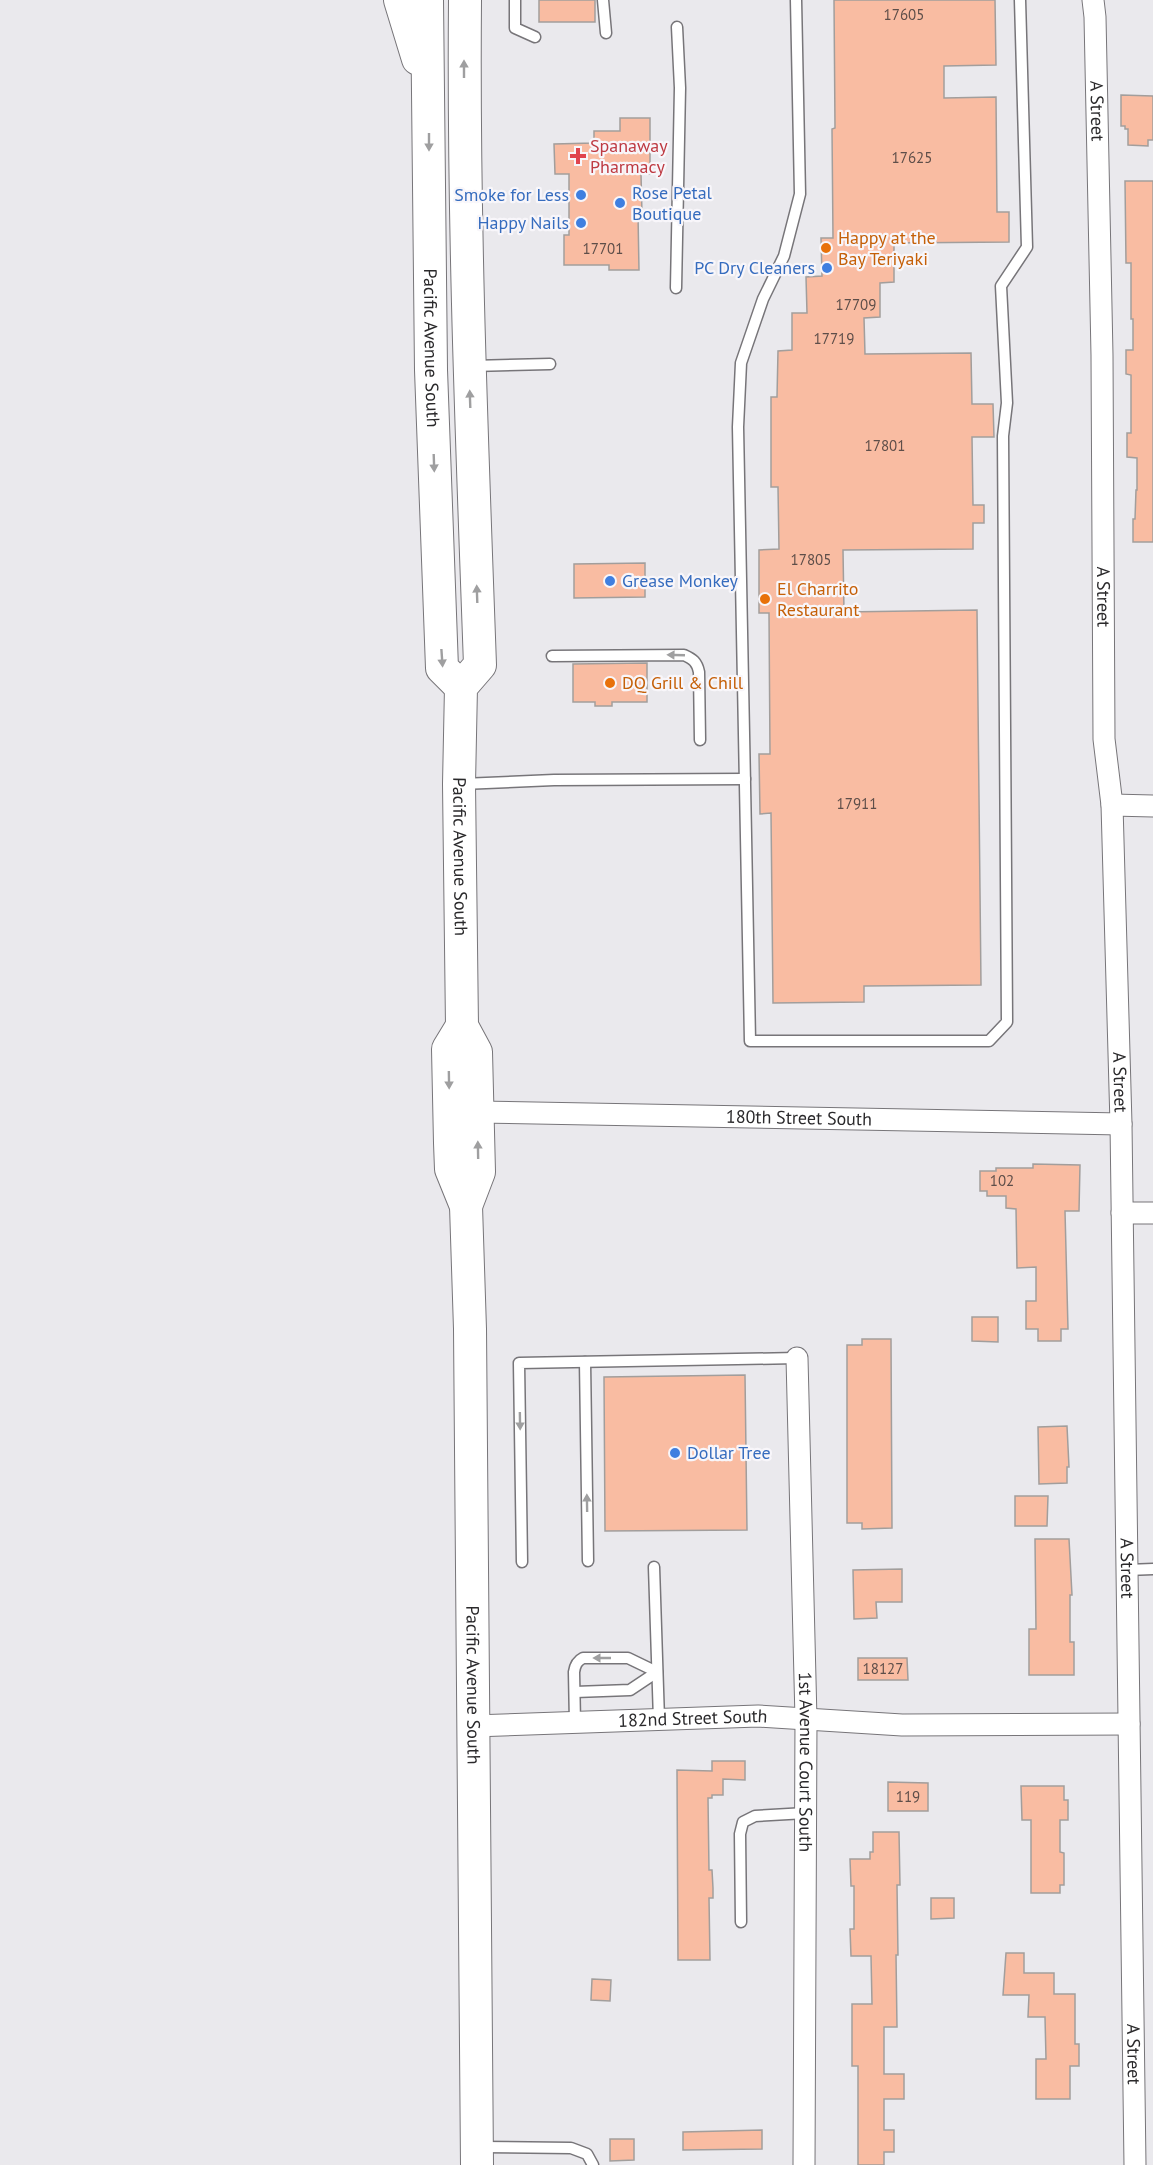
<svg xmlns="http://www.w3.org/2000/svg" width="1153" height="2165" viewBox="0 0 1153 2165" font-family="'PT Sans',sans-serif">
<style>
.building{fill:#f9bca2;stroke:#a29e9c;stroke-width:1.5}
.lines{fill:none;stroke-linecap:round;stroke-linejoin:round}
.lane-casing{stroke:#777579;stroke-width:13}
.street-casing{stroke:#777579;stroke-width:23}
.primary-casing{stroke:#777579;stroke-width:34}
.lane{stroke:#fff;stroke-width:10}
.street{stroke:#fff;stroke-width:21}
.primary{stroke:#fff;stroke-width:32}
.oneway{fill:#9f9fa0}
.health-dot{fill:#e0444e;stroke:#f8f6fa;stroke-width:2}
.shop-dot{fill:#3f7fe0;stroke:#f8f6fa;stroke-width:2}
.food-dot{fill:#e8710a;stroke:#f8f6fa;stroke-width:2}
.labels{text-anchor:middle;stroke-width:4.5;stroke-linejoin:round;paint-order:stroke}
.number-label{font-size:15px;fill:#5e4e49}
.street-label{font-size:18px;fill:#2a292b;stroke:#f8f6fa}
.health-label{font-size:18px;fill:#be3a42;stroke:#f8f6fa;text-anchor:start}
.shop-label{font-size:18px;fill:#366cbe;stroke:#f8f6fa;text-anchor:start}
.food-label{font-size:18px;fill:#c56008;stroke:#f8f6fa;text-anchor:start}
</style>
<rect width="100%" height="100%" fill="#eae9ed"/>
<!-- building -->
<g class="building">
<rect x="539" y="0" width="56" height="22"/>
<path d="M834,0H995L996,65L944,66V98L996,97L997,212H1009V242L894,243V282L880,283V317L864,318L865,354L971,353L972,404H993L994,437H972L973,505H984V523H973V549L843,550L844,612L977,610L981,985L864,986V1002L773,1003L771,813L760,814L759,754H770L769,613H759V550L779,549L778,487H771V397H777L778,351L792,350V313H807L806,277L822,276L821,238H833L832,129L835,128Z"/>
<path d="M1121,95L1153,96V140H1148V146L1128,145V129H1125V126H1121Z"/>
<path d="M620,118H650V174H641L642,214H638L639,270H609V265H564V235H569V174H555L554,144L594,143V131H620Z"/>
<path d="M1125,181H1153V542H1133V519H1135L1136,490H1137V458L1127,457V433H1131V375L1126,374V350H1133V319H1131V263H1126Z"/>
<path d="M645,563V597L574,598V564Z"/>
<path d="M647,663V702H612V706H595V702H573V664Z"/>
<path d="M1033,1164L1080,1165L1079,1211H1065L1068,1329H1061V1341H1038V1329H1026V1301H1036V1267L1017,1268L1016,1209L1006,1208V1196H987V1191H980V1171H996V1168H1033Z"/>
<path d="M972,1317H998V1342L972,1341Z"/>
<path d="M862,1339H891L892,1528L862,1529V1523H847V1345H862Z"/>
<path d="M745,1375L747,1530L605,1531L604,1377Z"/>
<path d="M1067,1426L1069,1467H1067V1483L1039,1484L1038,1427Z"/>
<path d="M1015,1496H1048L1047,1526H1015Z"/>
<path d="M1035,1539H1069L1072,1595H1070V1642H1074V1675H1029V1629H1036Z"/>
<path d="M902,1569V1602H876L877,1618L854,1619L853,1570Z"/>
<path d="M858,1658H907L908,1680H858Z"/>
<path d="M712,1761H745V1780L723,1779V1795H712V1798H708L709,1870H712L713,1888V1898H709L710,1960H678L677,1770L712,1771Z"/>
<path d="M888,1782L928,1783V1811H888Z"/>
<path d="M1021,1786H1064V1800H1068V1820H1060V1852L1064,1853V1885H1060V1893H1031V1820H1022Z"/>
<path d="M873,1832H899L900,1885H897L898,1955H896L897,2027H884V2074H904V2099H884V2130H894V2152H884V2165H858V2066H852V2004H872L871,1956H851L850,1929H854V1886H851L850,1859H870V1852H873Z"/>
<path d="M931,1898H954V1918L931,1919Z"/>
<path d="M1006,1953H1024V1973H1054V1994H1075V2044H1079V2066H1070V2099H1036V2059H1046L1045,2017H1028L1029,1995H1003Z"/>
<path d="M592,1979L611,1980L610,2001L591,2000Z"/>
<path d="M762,2130V2149L683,2150V2132Z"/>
<path d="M610,2139H634V2160L610,2161Z"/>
</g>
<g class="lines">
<!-- lane casing -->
<g class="lane-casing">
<g id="lane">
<path d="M515,0V28L535,37"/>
<path d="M603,0L606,33"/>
<path d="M796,0L800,194L784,256L763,299L741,363L738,427L750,1041H989L1007,1022L1003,436L1007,403L1001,286L1027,247L1020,0"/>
<path d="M676,288L680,88L677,27"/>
<path d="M472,366L550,364"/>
<path d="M552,656L684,655C693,659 697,662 699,672L700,740"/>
<path d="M462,784L554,780L745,779"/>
<path d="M585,1362L588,1561"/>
<path d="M522,1562L519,1363L797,1358"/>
<path d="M654,1567L659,1720"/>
<path d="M1127,1570L1153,1569"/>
<path d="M575,1692L630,1690L657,1672"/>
<path d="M575,1723L574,1672C575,1665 577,1661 583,1658H628L657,1672"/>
<path d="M741,1922L740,1834L743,1822L755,1816L806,1813"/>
<path d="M480,2147L571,2148L587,2154L593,2165"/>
</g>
</g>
<!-- street casing -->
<g class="street-casing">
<g id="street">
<path id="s1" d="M1093,0L1095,17L1102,355L1104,739L1112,805L1121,1124L1135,2165"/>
<path d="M1112,805L1153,806"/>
<path id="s2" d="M477,1112L1121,1124"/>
<path d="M1122,1213H1153"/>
<path id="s3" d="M797,1358L806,1719L804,2165"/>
<path id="s4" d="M473,1726L758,1716L902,1725L1129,1724"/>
</g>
</g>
<!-- primary casing -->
<g class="primary-casing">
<g id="primary">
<path d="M400,0L418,59"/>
<path id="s5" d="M427,0L431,370L442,668L461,687"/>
<path id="s6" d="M465,0C463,222 472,443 480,665L461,687L459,784L462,1026L476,1052L479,1172L466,1206"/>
<path id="s7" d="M462,1026L448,1049L450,1143L451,1169L466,1206L470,1329L477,2165"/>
</g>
</g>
<!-- lane -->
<use href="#lane" class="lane"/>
<!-- street -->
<use href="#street" class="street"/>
<!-- primary -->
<use href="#primary" class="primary"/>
</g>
<!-- one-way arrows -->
<defs><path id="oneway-solid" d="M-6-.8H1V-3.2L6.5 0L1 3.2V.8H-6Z" transform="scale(1.5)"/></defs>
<g class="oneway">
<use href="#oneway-solid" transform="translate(464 69) rotate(-90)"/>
<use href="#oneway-solid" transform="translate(429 142) rotate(90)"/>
<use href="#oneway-solid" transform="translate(470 399) rotate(-92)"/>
<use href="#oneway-solid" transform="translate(434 463) rotate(88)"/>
<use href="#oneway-solid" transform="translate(477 594) rotate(-92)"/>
<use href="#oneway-solid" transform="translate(676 655) rotate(-178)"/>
<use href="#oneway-solid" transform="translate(442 658) rotate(86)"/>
<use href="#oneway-solid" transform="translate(449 1080) rotate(89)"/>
<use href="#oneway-solid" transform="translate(478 1150) rotate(-91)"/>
<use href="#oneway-solid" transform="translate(520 1421) rotate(89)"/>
<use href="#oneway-solid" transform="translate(587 1503) rotate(-91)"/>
<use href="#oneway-solid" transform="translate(602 1658) rotate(-180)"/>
</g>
<!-- markers -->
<path class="health-dot" d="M575 147h6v6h6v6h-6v6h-6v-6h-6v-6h6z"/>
<g class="shop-dot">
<circle cx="581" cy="195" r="6"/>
<circle cx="620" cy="203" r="6"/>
<circle cx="581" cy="223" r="6"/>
<circle cx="827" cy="268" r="6"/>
<circle cx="610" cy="581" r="6"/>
<circle cx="675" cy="1453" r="6"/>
</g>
<g class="food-dot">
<circle cx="826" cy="248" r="6"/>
<circle cx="765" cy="599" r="6"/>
<circle cx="610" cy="683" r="6"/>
</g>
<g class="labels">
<!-- number labels -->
<g class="number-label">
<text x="904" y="20">17605</text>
<text x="912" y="163">17625</text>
<text x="603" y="254">17701</text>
<text x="856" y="310">17709</text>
<text x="834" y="344">17719</text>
<text x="885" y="451">17801</text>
<text x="811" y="565">17805</text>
<text x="857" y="809">17911</text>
<text x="1002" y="1186">102</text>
<text x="883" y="1674">18127</text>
<text x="908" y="1802">119</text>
</g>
<!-- street labels -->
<g class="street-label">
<text dy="6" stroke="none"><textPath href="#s1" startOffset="111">A Street</textPath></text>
<text dy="6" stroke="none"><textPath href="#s5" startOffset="348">Pacific Avenue South</textPath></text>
<text dy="6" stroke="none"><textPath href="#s1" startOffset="597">A Street</textPath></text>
<text dy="6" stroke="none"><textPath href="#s6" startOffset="864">Pacific Avenue South</textPath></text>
<text dy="6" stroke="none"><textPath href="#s1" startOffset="1083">A Street</textPath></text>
<text dy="6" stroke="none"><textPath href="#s2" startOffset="322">180th Street South</textPath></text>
<text dy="6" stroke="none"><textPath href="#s1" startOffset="1569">A Street</textPath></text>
<text dy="6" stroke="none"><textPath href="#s7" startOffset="666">Pacific Avenue South</textPath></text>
<text dy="6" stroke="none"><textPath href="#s4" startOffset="220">182nd Street South</textPath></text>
<text dy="6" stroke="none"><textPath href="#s3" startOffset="404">1st Avenue Court South</textPath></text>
<text dy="6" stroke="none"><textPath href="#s1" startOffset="2055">A Street</textPath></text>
</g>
<!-- health labels -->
<g class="health-label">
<text x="590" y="152">Spanaway<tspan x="590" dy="21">Pharmacy</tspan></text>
</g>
<!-- shop labels -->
<g class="shop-label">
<text x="632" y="199">Rose Petal<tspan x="632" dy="21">Boutique</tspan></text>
<text x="569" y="201" text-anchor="end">Smoke for Less</text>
<text x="569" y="229" text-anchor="end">Happy Nails</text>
<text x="815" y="274" text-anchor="end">PC Dry Cleaners</text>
<text x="622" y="587">Grease Monkey</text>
<text x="687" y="1459">Dollar Tree</text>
</g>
<!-- food labels -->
<g class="food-label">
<text x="838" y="244">Happy at the<tspan x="838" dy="21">Bay Teriyaki</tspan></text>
<text x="777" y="595">El Charrito<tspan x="777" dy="21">Restaurant</tspan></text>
<text x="622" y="689">DQ Grill &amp; Chill</text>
</g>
</g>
</svg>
